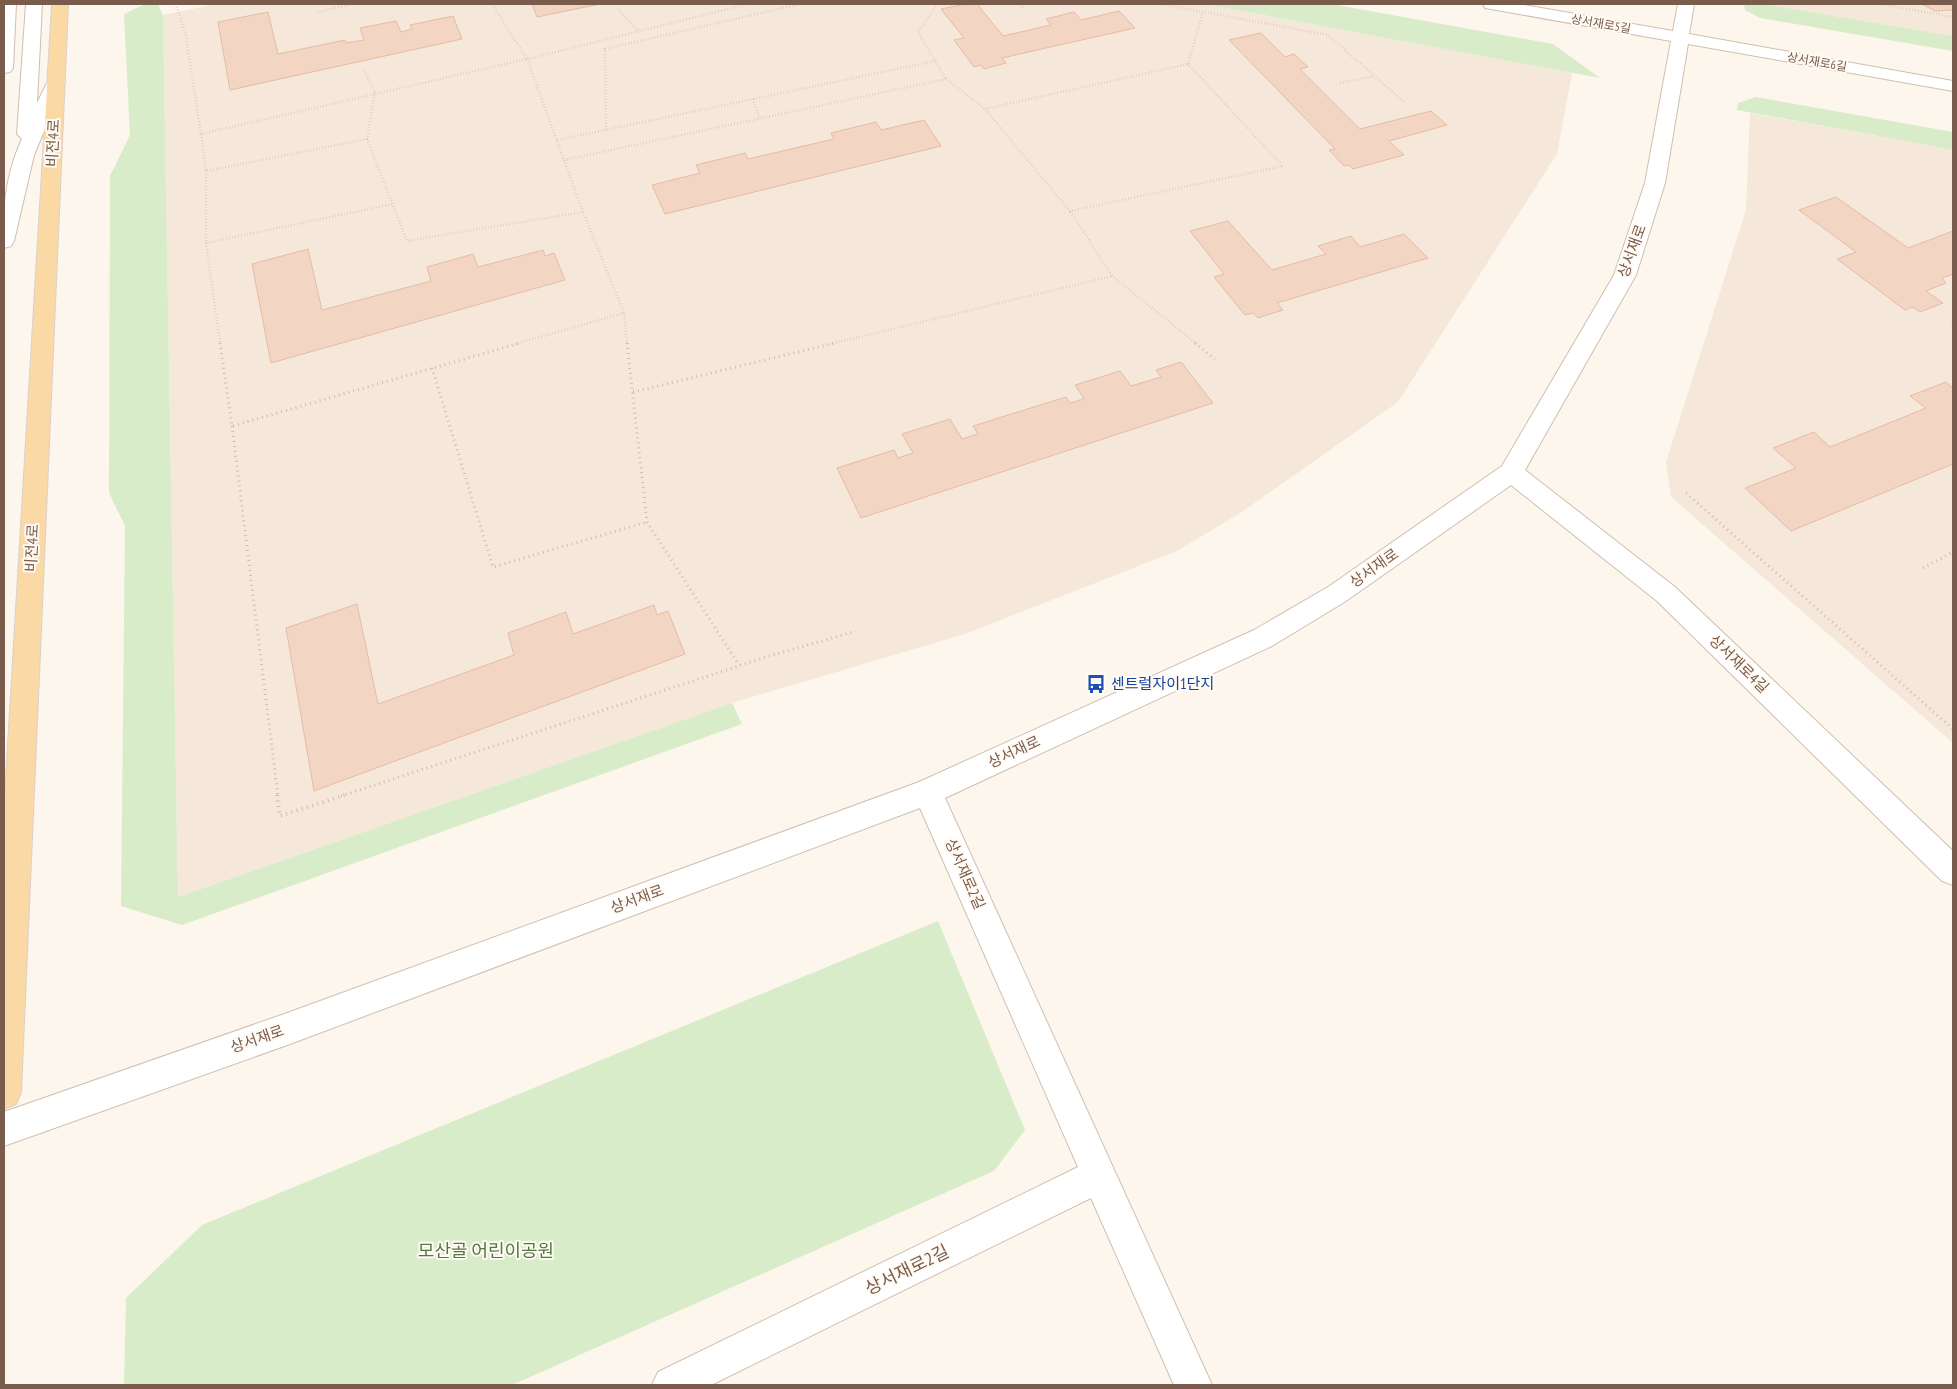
<svg xmlns="http://www.w3.org/2000/svg" width="1957" height="1389" viewBox="0 0 1957 1389" font-family="'PT Sans Narrow','Noto Sans KR',sans-serif">
<style>
.residential{fill:#f5e8da}
.green{fill:#d8ecc9}
.building{fill:#f3d5c3;stroke:#e6bba3}
.lines{fill:none;stroke-linecap:round;stroke-linejoin:round}
.minor-casing{stroke:#d1beb0;stroke-width:2}
.major-casing{stroke:#dad1cd;stroke-width:2}
.path-far2{stroke:#d9b8a5;stroke-width:2.5;stroke-dasharray:0.5 2.5;stroke-linecap:butt}
.path-far1{stroke:#d9b8a5;stroke-width:3;stroke-dasharray:1 4;stroke-linecap:butt}
.path{stroke:#d9b8a5;stroke-width:4;stroke-dasharray:1 4.5;stroke-linecap:butt}
.minor{fill:#fff;fill-rule:evenodd}
.major{fill:#fbd9a5;fill-rule:evenodd}
.labels{text-anchor:middle;stroke-width:4;stroke-linejoin:round;paint-order:stroke}
.far-street-label{font-size:12px;fill:#7a5c4d;stroke:#fffaf3}
.street-label{font-size:15px;fill:#7a5c4d;stroke:#fffaf3}
.transit-label{font-size:15px;fill:#164399;stroke:#fffaf3;text-anchor:start}
.near-park-label{font-size:18px;fill:#537a41;stroke:#fffaf3}
.near-street-label{font-size:18px;fill:#7a5c4d;stroke:#fffaf3}
</style>
<rect width="100%" height="100%" fill="#fdf6ec"/>
<!-- residential -->
<g class="residential">
<path d="M216,4H1205L1572,73L1557,154L1398,402L1242,512L1177,551L965,634L732,703L178,897L163,15Z"/>
<path d="M1763,4H1953V36Z"/>
<path d="M1750,113L1953,150V743L1671,497L1666,462L1746,210Z"/>
</g>
<!-- green -->
<g class="green">
<path d="M145,4H158L163,15L178,897L732,703L742,724L182,925L121,906L125,526L109,493L110,176L130,135L124,14Z"/>
<path d="M1205,4H1331L1553,44L1600,78Z"/>
<path d="M1744,4H1763L1953,36V51L1760,18L1745,10Z"/>
<path d="M1756,97L1953,132V150L1737,110L1738,103Z"/>
<path d="M938,921L1025,1130L994,1171L512,1385H124L126,1298L202,1225Z"/>
</g>
<!-- building -->
<g class="building">
<path d="M532,4H600L537,17Z"/>
<path d="M966,4H977L1003,36L1051,25L1046,19L1074,12L1081,20L1119,11L1135,28L1002,58L1006,63L984,69L981,65L974,67L954,40L964,38L941,9Z"/>
<path d="M1922,4H1953V10L1935,11Z"/>
<path d="M268,12L278,54L345,40L346,43L364,40L360,28L396,21L401,32L412,29L410,25L453,16L462,39L230,90L218,22Z"/>
<path d="M1261,33L1285,57L1294,54L1308,67L1300,69L1360,129L1431,111L1447,125L1389,141L1404,155L1353,169L1349,165L1344,166L1329,150L1335,149L1229,40Z"/>
<path d="M924,120L941,146L665,214L652,185L700,173L696,165L745,153L748,159L834,139L831,133L876,122L881,130Z"/>
<path d="M1836,197L1908,248L1953,231V274L1942,278L1946,283L1926,291L1943,303L1920,312L1913,307L1905,310L1837,259L1856,252L1799,210Z"/>
<path d="M1228,221L1272,270L1326,254L1318,246L1351,236L1360,247L1404,234L1428,258L1277,303L1283,310L1258,318L1253,313L1245,315L1214,277L1224,274L1190,231Z"/>
<path d="M308,249L322,310L431,281L427,267L473,254L478,267L543,250L545,256L554,253L565,280L271,363L252,264Z"/>
<path d="M1181,362L1213,403L861,518L837,468L894,450L898,458L913,453L902,434L950,419L962,439L978,434L973,426L1066,397L1070,403L1084,399L1075,385L1120,371L1131,386L1161,377L1156,370Z"/>
<path d="M1946,382L1953,388V464L1791,531L1745,488L1796,468L1773,448L1814,432L1830,447L1926,408L1910,396Z"/>
<path d="M357,604L378,704L514,655L508,633L566,612L573,634L654,605L657,615L668,611L685,654L314,791L286,628Z"/>
</g>
<g class="lines">
<!-- minor casing -->
<g class="minor-casing">
<g id="minor">
<path d="M4,4H16L13,68L10,72L4,73Z"/>
<path d="M26,4H42L37,103L50,77H62L65,81L34,155L14,241L11,246L4,248C2,210 6,173 22,139L17,134Z"/>
<path d="M1483,4H1518L1673,31L1678,4H1694L1689,34L1953,81V91L1688,44L1665,183L1636,275L1525,470L1675,587L1953,851V885L1942,881L1657,601L1511,485L1346,601L1272,646L945,798L1212,1385H1174L1091,1198L711,1385H652L658,1372L1078,1167L920,808L290,1044L4,1146V1112L290,1012L919,782L1254,630L1328,587L1502,466L1614,275L1645,183L1671,41L1491,9L1485,8Z"/>
</g>
</g>
<!-- major casing -->
<g class="major-casing">
<path id="major" d="M52,4H68L21,1092L16,1104L4,1109V812Z"/>
</g>
<!-- path-far2 -->
<g class="path-far2">
<path d="M176,4L186,36L201,134L527,59L492,4"/>
<path d="M937,4L918,32L946,79"/>
<path d="M1017,4L1024,8"/>
<path d="M1161,4L1328,35L1405,103"/>
<path d="M1880,4L1953,17"/>
<path d="M619,10L638,31"/>
<path d="M318,12L351,4"/>
<path d="M1188,64L1203,12"/>
<path d="M1188,64L1283,166L1070,211L985,109Z"/>
<path d="M1340,83L1375,76"/>
<path d="M753,99L760,118"/>
<path d="M606,130L605,49L800,4"/>
<path d="M201,134L206,171L367,139L375,93L364,70"/>
<path d="M367,139L407,241L583,212L527,59L748,4"/>
<path d="M557,140L935,61"/>
<path d="M564,160L946,79L985,109"/>
<path d="M206,171V243L393,204"/>
<path d="M206,243L220,344"/>
<path d="M1112,276L1197,344"/>
<path d="M624,313L627,344"/>
<path d="M1953,320L1951,321L1953,323"/>
<path d="M515,344L624,313L583,212"/>
<path d="M830,344L1112,276L1070,211"/>
</g>
<!-- path-far1 -->
<g class="path-far1">
<path d="M220,343L232,426L520,343"/>
<path d="M627,343L647,522L739,665"/>
<path d="M1195,343L1215,359"/>
<path d="M432,368L493,567L647,522"/>
<path d="M633,392L835,343"/>
<path d="M232,426L278,796"/>
<path d="M1686,493L1953,729"/>
<path d="M1923,568L1953,552"/>
<path d="M341,796L766,657L853,632"/>
</g>
<!-- path -->
<path class="path" d="M277,795L280,816L345,795"/>
<!-- minor -->
<use href="#minor" class="minor"/>
<!-- major -->
<use href="#major" class="major"/>
</g>
<!-- icons -->
<defs>
<g id="bus-bare" transform="scale(1.5)"><path d="M-5-6H5V4H4V6H2V4H-2V6H-4V4H-5ZM-3.5-4V0h7V-4ZM-3.5 1.2v1.5H-2V1.2ZM2 1.2v1.5H3.5V1.2Z" fill="#1a4fb4" stroke="#fffaf3" stroke-width="2.5" paint-order="stroke"/></g>
</defs>
<g fill-rule="evenodd">
<use href="#bus-bare" x="1096" y="684"/>
</g>
<g class="labels">
<!-- far-street labels -->
<g class="far-street-label">
<text transform="translate(1601 24) rotate(10)" y="4">상서재로5길</text>
<text transform="translate(1817 62) rotate(10)" y="4">상서재로6길</text>
</g>
<!-- street labels -->
<g class="street-label">
<text transform="translate(53 143) rotate(-87)" y="5">비전4로</text>
<text transform="translate(1632 251) rotate(-70)" y="5">상서재로</text>
<text transform="translate(32 548) rotate(-87)" y="5">비전4로</text>
<text transform="translate(1374 568) rotate(-35)" y="5">상서재로</text>
<text transform="translate(1739 664) rotate(44)" y="5">상서재로4길</text>
<text transform="translate(1014 752) rotate(-25)" y="5">상서재로</text>
<text transform="translate(965 874) rotate(66)" y="5">상서재로2길</text>
<text transform="translate(637 899) rotate(-20)" y="5">상서재로</text>
<text transform="translate(257 1039) rotate(-19)" y="5">상서재로</text>
</g>
<!-- transit labels -->
<g class="transit-label">
<text x="1111" y="689">센트럴자이1단지</text>
</g>
<!-- near-park labels -->
<g class="near-park-label">
<text x="486" y="1257">모산골 어린이공원</text>
</g>
<!-- near-street labels -->
<g class="near-street-label">
<text transform="translate(907 1270) rotate(-26)" y="6">상서재로2길</text>
</g>
</g>
<!-- border -->
<rect width="1957" height="1389" fill="none" stroke="#7a5c4d" stroke-width="10"/>
</svg>
